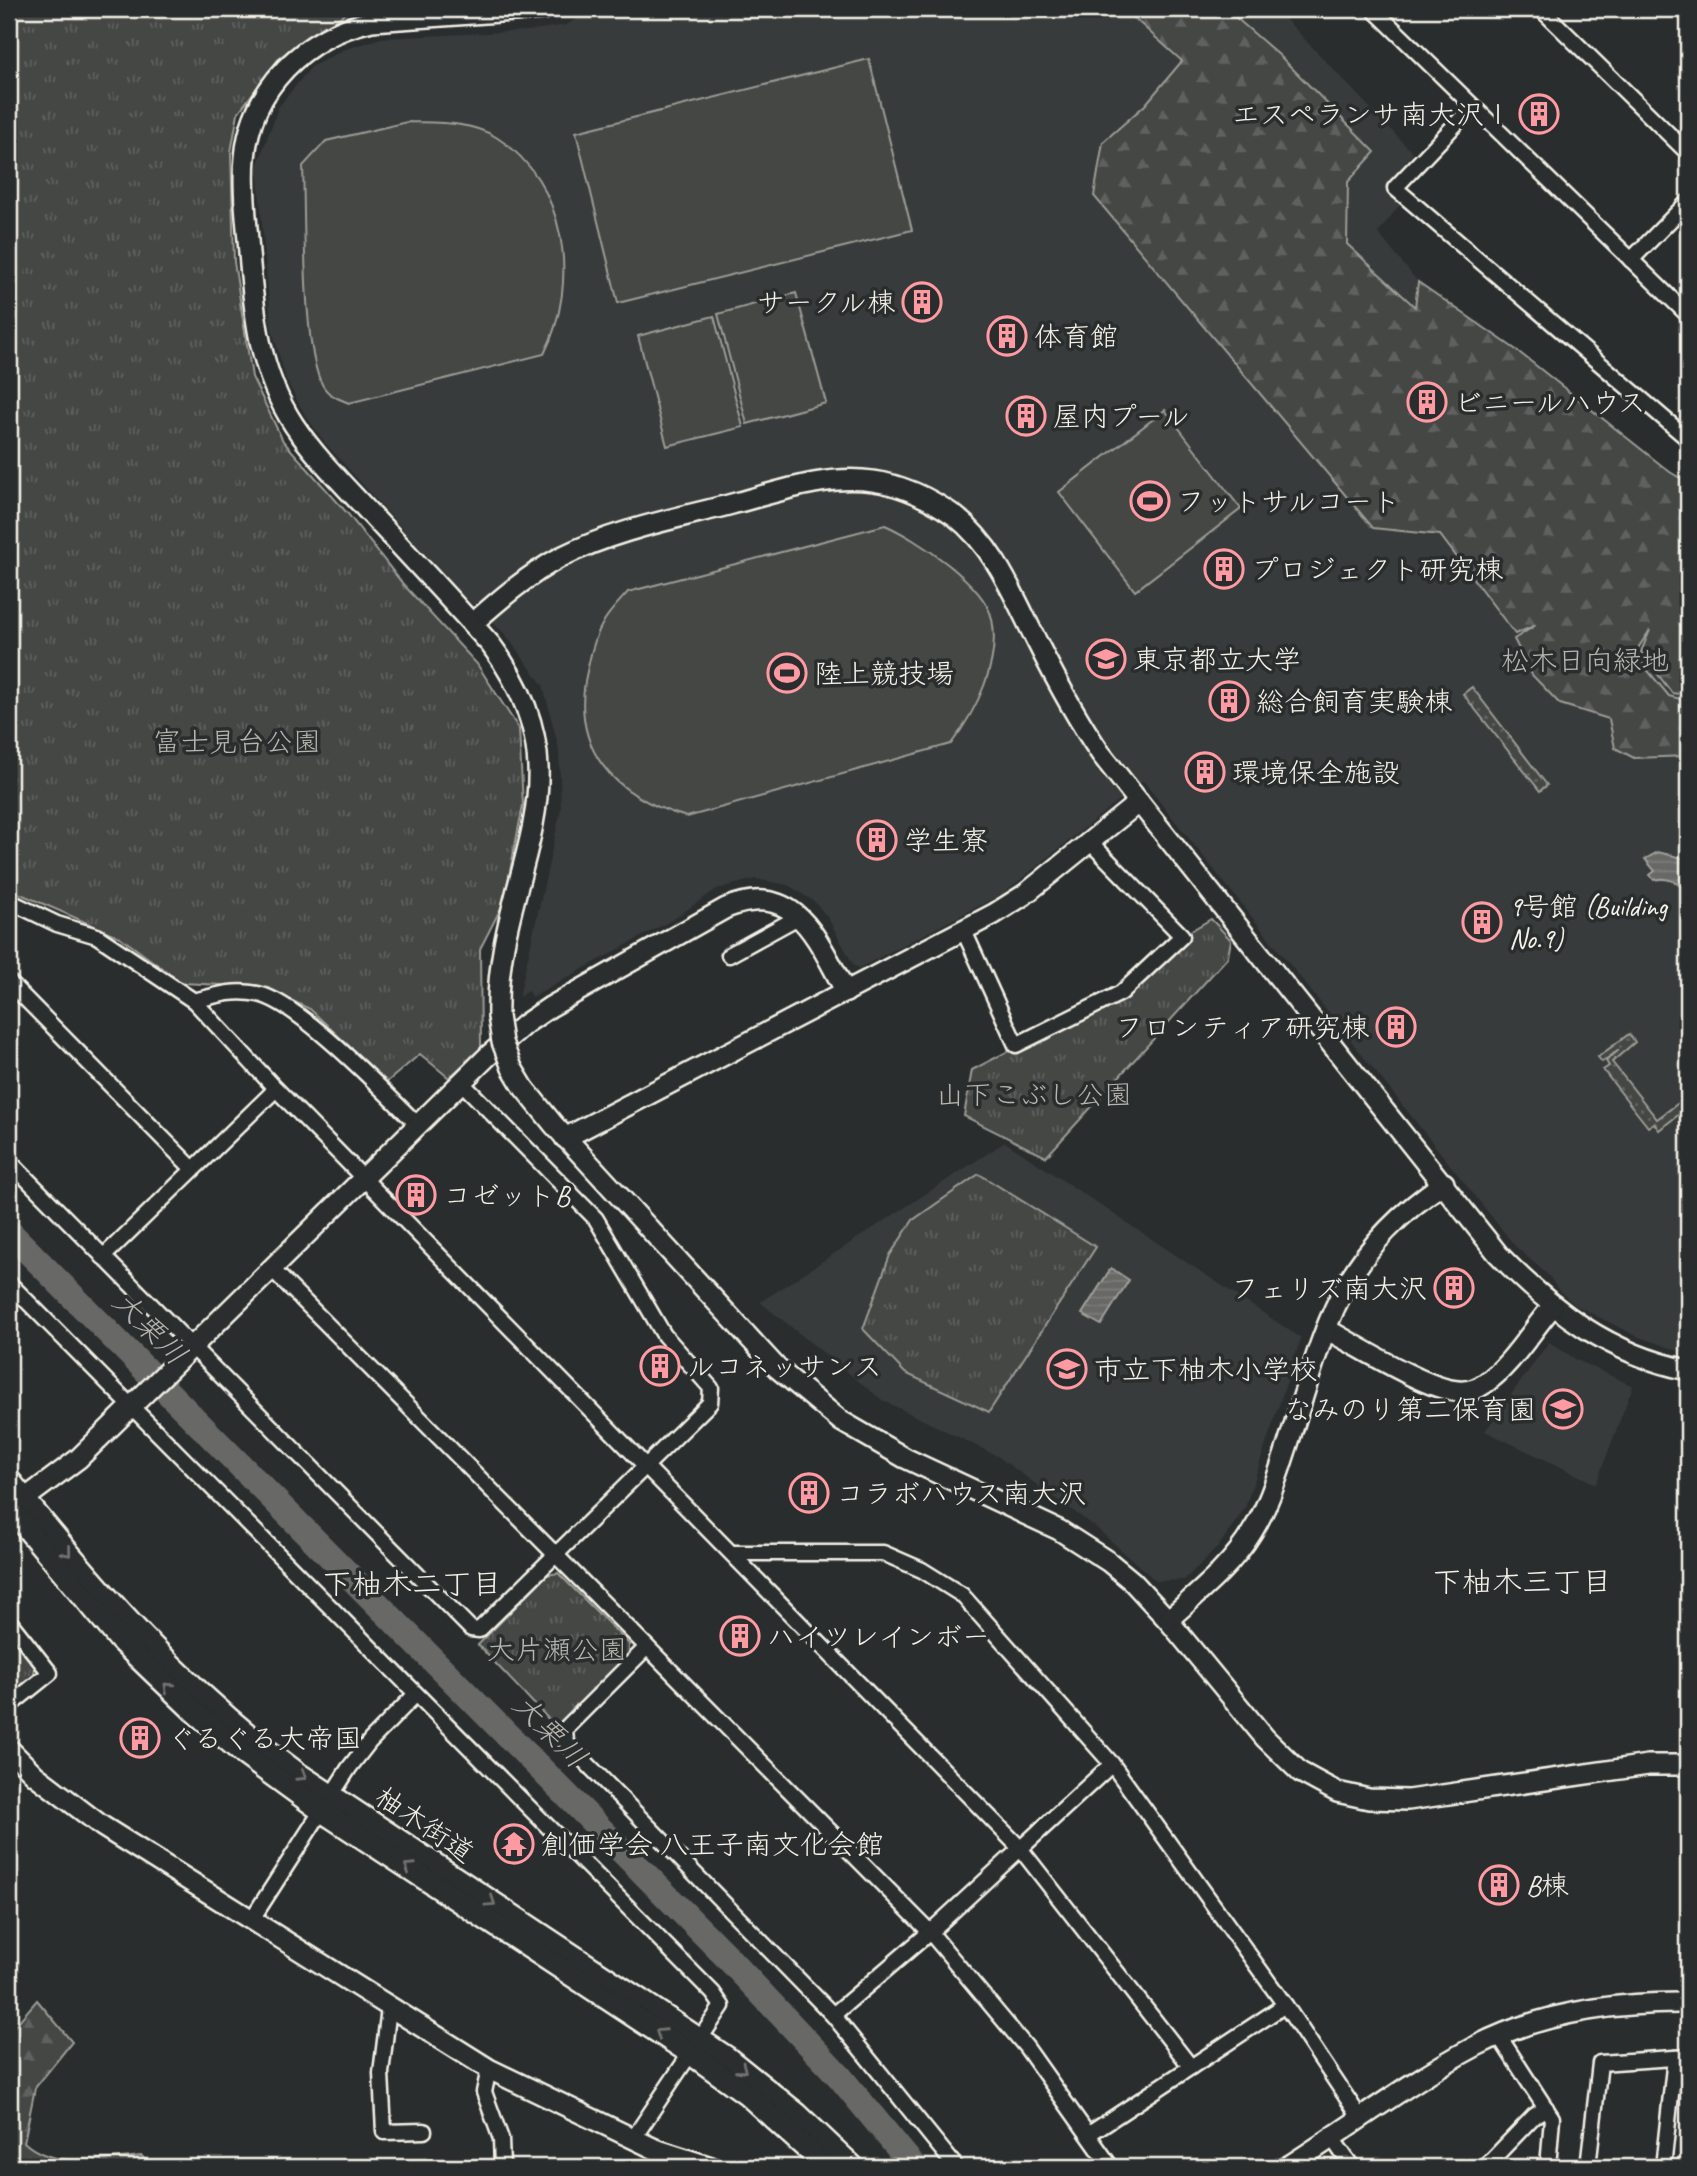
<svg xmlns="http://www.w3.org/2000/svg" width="1697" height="2176" viewBox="0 0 1697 2176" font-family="Caveat,'Klee One',sans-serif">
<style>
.built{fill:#373a3a}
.grass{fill:url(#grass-dots);stroke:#9c9c96;stroke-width:2}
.forest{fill:url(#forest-firs);stroke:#9c9c96;stroke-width:2}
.park{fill:url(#park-tufts);stroke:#9c9c96;stroke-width:2}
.garden{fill:#444645;stroke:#9c9c96;stroke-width:2}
.water{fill:url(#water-rules);stroke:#9f9f9a;stroke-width:2}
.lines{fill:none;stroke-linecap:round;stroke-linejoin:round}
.river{stroke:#676866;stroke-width:26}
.street-casing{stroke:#f4f1e8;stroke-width:19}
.secondary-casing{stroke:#f4f1e8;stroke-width:24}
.primary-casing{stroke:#f4f1e8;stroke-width:26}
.street{stroke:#2a2d2e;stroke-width:14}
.secondary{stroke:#2a2d2e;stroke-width:19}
.primary{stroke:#2a2d2e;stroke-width:21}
.secondary-bridge-casing{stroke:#f4f1e8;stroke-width:24;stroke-linecap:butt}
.secondary-bridge{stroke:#2a2d2e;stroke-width:19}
.oneway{stroke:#71726f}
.labels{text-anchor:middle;stroke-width:7;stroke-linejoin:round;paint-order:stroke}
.poi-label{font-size:28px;fill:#f4f1e8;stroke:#2a2d2e;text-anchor:start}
.park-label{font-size:28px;fill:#b6b5af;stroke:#2a2d2e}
.street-label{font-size:28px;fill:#f4f1e8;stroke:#2a2d2e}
.water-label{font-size:30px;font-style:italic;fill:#b5b3ae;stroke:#2a2d2e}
.neighbourhood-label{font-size:30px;fill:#f4f1e8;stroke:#2a2d2e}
</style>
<defs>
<pattern id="grass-dots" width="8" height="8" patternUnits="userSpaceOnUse" patternTransform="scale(1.75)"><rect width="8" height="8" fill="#444645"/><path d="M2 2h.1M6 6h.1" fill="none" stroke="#606160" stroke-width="1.8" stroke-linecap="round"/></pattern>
<pattern id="forest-firs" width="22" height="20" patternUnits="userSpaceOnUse" patternTransform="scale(1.75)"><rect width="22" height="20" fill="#444645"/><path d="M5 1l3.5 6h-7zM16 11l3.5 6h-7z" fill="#606160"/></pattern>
<pattern id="park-tufts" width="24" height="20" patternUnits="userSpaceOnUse" patternTransform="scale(1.75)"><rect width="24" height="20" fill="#444645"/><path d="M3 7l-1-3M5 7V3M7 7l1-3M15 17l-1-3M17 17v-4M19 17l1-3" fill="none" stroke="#606160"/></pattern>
<pattern id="water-rules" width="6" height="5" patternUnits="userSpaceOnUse" patternTransform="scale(1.75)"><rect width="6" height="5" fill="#676866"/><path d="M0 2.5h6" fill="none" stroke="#7d7e7c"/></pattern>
</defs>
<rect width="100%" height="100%" fill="#2a2d2e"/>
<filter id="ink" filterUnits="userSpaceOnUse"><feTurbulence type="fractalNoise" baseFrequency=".0143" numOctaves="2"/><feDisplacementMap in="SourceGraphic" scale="14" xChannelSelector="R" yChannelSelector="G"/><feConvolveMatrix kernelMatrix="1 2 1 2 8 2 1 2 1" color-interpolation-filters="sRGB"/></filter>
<g filter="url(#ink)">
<!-- built -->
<g class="built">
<path d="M593,9H1276L1413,153L1387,186L1402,202L1378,233L1418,282L1515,349L1670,472L1688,483V1354L1636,1336L1575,1305L1558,1290L1549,1276L1515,1246L1143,781L1004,893L859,968L854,966L828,918L815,902L788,885L755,879L717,889L672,920L532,997L528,991L519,997L561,809L559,750L543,685L504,633L460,593L325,443L305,415L286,380L271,326L257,166L279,106L311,67L343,50L381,38L527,31L566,25Z"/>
<path d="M1005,1142L1301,1338L1245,1508L1218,1547L1184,1580L1156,1581L1094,1526L997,1456L882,1400L760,1302Z"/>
<path d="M1549,1342L1577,1360L1633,1386L1596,1484L1485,1431Z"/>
</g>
<!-- grass -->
<g class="grass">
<path d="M1472,687L1547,785L1540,791L1463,694Z"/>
<path d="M1629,1034L1635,1042L1612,1062L1657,1119L1681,1101L1687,1108L1659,1130L1654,1123L1648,1127L1603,1070L1609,1066L1606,1061L1619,1050L1602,1062L1598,1057Z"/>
</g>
<!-- forest -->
<g class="forest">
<path d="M1124,9H1232L1234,16L1280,56L1375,152L1348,182L1347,244L1415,307L1418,282L1515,349L1670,472L1688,483V695L1672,693L1641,652L1650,630L1634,654L1669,696L1688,701V756L1634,758L1615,748L1609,719L1560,704L1532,675L1514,639L1536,625L1515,634L1440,535L1373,528L1094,196L1103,142L1145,105L1182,61Z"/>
<path d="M37,2000L72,2042L35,2088L24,2142C54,2170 104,2159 142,2156L150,2167H9V2027L13,2028Z"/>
</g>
<!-- park -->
<g class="park">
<path d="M9,9H352L280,57L238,113L231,152L234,262L252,377L283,441L348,514L403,584L477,664L519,729L523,805L504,902L480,949L481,1048L449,1078L420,1054L387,1082L310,1009L263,987L182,983L120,937L9,889Z"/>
<path d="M1211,919L1231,940L1228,957L1046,1157L964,1116L972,1070L1121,993L1182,936Z"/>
<path d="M979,1174L1096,1247L989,1412L905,1373L863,1329L890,1255L913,1220Z"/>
<path d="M558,1573L629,1644V1656L557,1728L478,1645L547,1575Z"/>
<path d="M9,1632L35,1664L34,1677L9,1697Z"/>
</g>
<!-- garden -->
<g class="garden">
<path d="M869,59L912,230L618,303L576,132Z"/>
<path d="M407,122C437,123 470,121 496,137C567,181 580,283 544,354L349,403C339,399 329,396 323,386C302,353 305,212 303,166L326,141Z"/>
<path d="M796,293L826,403L747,424L718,314Z"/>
<path d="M714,316L743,427L667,446L638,336Z"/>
<path d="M1165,410L1241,509L1135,591L1059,492Z"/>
<path d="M885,525C915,538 985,584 992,619C1001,662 976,711 951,744L687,817C612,796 568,747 588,667C591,652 596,634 604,621C610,611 620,601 628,592Z"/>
</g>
<!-- water -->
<g class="water">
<path d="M1688,828V894C1679,883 1669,876 1654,880L1650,875L1655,871L1645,859L1658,852L1686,859L1681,832Z"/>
<path d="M1111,1268L1129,1280L1101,1325L1082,1314Z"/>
</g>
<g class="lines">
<!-- river -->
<path class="river" d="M9,1232L727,1957L840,2077L914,2167"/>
<!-- street casing -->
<g class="street-casing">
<g id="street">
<path d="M1373,9L1688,315"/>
<path d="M1541,9L1688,153"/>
<path d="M1472,107L1395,188L1688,439"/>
<path d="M1631,260L1688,202"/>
<path d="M9,901L57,924L97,936L194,1001L276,1089L1019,1847L1191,2067"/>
<path d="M964,931L1016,1045L1121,993L1182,936L1090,842"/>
<path d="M729,955L800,916"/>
<path d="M9,982L192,1168"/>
<path d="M194,1001C216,995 235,989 258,994C299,1002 385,1093 417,1124"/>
<path d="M9,1161L471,1629L479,1630L710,1403L711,1388L664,1335L596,1219L461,1082"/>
<path d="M103,1257L276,1089"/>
<path d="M271,1268L930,1932L1026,2047L1111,2167"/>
<path d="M9,1283L713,1993L722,2006L633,2139"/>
<path d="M733,1553H883L922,1570L962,1595L1112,1764L1285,2005L1361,2119"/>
<path d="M9,1621L50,1673L9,1706"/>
<path d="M647,1647L565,1729L566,1742L833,2015L956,2167"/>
<path d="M252,1919L349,1768L370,1741L415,1695"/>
<path d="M389,2008L381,2073L384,2132L424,2131"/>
<path d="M833,2015L930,1932L1112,1764"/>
<path d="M1499,2036L1552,2118L1548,2167"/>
<path d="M489,2069L484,2092L501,2139L502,2167"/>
<path d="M1089,2134L1285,2005"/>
<path d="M1332,2138L1352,2167"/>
<path d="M1485,2167L1534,2116L1546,2108"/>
<path d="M1588,2167L1600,2063L1688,2057"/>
<path d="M1663,2167L1675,2058"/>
</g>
</g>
<!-- secondary casing -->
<g class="secondary-casing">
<g id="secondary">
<path d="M472,624C500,599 528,575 561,557C615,530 674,519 732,504C778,492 825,474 873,481C902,485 931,499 955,516C996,548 1015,599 1038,644C1057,682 1077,719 1101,754L1498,1254C1553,1311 1609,1354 1688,1370"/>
<path d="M498,1016C494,874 595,784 491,645C450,599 408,554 366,509C341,482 314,455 294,425C259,372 254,314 249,253C247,222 242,189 245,158C251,87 305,36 372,21L543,9"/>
<path d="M512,1068L524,1088L554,1125L777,1368L841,1421L905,1458L1059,1530L1109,1562L1132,1581L1168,1620L1265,1738L1300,1772L1337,1792L1369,1799L1408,1800L1648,1765H1688"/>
<path d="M565,1138L994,914L1024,895L1139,802"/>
<path d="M1326,1329C1356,1345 1427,1390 1458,1391C1467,1392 1477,1389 1484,1384C1511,1366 1531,1331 1552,1307"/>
<path d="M11,1509L78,1459L489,1055L525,1024L550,1007L726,908C797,879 818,942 846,992"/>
<path d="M1168,1620C1198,1593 1231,1567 1252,1532C1269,1505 1278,1474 1288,1444C1326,1328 1336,1256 1444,1183"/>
<path d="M9,1749L35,1775L102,1826L489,2069L655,2149L711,2167"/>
<path d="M1287,2167C1350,2127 1410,2081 1476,2046C1540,2013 1616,2002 1688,2003"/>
</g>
</g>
<!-- primary casing -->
<g class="primary-casing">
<g id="primary">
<path d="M9,1480C95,1588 184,1691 297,1773L726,2057L797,2114L853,2167"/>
<path d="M9,1507L120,1640L194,1711L245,1755L322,1811L690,2053L747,2094L827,2167"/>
</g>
</g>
<!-- street -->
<use href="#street" class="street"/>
<!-- secondary -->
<use href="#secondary" class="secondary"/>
<!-- primary -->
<use href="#primary" class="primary"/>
<!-- secondary-bridge casing -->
<g class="secondary-bridge-casing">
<path id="secondary-bridge" d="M498,1016L502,1042L512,1068"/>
</g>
<!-- secondary-bridge -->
<use href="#secondary-bridge" class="secondary-bridge"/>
</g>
<!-- one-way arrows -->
<defs><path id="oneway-chevron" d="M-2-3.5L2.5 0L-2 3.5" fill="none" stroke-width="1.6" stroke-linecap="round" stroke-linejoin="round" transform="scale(1.75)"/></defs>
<g class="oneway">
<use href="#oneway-chevron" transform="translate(67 1552) rotate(51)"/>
<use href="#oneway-chevron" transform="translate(168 1687) rotate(-137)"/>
<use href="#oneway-chevron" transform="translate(302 1776) rotate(33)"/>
<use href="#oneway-chevron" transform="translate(409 1867) rotate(-147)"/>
<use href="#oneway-chevron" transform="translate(491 1902) rotate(34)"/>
<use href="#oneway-chevron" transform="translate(660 2033) rotate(-147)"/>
<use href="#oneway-chevron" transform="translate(742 2069) rotate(38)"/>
</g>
</g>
<!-- icons -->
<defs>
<g id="building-ring" transform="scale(2.0125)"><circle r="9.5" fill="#2a2d2e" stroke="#ff9aa2" stroke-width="1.5"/><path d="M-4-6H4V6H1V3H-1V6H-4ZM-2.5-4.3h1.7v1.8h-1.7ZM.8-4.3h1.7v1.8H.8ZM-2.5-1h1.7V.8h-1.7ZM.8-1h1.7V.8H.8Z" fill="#ff9aa2"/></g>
<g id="stadium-ring" transform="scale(2.0125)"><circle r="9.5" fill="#2a2d2e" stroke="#ff9aa2" stroke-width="1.5"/><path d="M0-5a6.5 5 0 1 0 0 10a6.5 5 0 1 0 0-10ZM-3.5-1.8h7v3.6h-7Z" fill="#ff9aa2"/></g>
<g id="university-ring" transform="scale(2.0125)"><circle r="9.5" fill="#2a2d2e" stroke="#ff9aa2" stroke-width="1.5"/><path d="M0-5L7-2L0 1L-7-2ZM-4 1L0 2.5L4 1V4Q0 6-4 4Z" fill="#ff9aa2"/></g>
<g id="school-ring" transform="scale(2.0125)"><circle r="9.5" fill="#2a2d2e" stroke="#ff9aa2" stroke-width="1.5"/><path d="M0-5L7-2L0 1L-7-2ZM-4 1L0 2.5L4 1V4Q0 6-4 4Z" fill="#ff9aa2"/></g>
<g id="temple-ring" transform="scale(2.0125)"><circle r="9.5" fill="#2a2d2e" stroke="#ff9aa2" stroke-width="1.5"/><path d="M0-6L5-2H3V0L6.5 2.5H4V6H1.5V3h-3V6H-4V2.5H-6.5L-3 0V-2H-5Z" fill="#ff9aa2"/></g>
</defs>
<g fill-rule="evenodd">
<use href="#building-ring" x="1539" y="114"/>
<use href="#building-ring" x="922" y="302"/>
<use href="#building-ring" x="1007" y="336"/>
<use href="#building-ring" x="1427" y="402"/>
<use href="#building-ring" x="1026" y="416"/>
<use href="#stadium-ring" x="1150" y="501"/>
<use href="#building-ring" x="1224" y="569"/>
<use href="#university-ring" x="1106" y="659"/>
<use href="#stadium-ring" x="787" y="673"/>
<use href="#building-ring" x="1229" y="701"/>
<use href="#building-ring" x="1205" y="772"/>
<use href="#building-ring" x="877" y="840"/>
<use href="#building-ring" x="1482" y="922"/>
<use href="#building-ring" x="1396" y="1027"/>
<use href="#building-ring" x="416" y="1195"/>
<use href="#building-ring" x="1454" y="1288"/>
<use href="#building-ring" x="660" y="1366"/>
<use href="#school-ring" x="1067" y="1369"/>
<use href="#school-ring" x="1563" y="1409"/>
<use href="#building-ring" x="809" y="1493"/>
<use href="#building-ring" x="740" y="1636"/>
<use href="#building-ring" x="140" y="1738"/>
<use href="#temple-ring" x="514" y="1844"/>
<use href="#building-ring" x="1499" y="1885"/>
</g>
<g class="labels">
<!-- poi labels -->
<g class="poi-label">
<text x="1512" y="124" text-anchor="end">エスペランサ南大沢Ⅰ</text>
<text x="895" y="312" text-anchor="end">サークル棟</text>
<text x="1034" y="346">体育館</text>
<text x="1454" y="412">ビニールハウス</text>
<text x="1053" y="426">屋内プール</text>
<text x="1177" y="511">フットサルコート</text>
<text x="1251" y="579">プロジェクト研究棟</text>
<text x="1133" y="669">東京都立大学</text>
<text x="814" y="683">陸上競技場</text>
<text x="1256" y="711">総合飼育実験棟</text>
<text x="1232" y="782">環境保全施設</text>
<text x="904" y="850">学生寮</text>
<text x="1509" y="916">9号館 (Building<tspan x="1509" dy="32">No.9)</tspan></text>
<text x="1369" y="1037" text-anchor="end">フロンティア研究棟</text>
<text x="443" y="1205">コゼットB</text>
<text x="1427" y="1298" text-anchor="end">フェリズ南大沢</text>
<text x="687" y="1376">ルコネッサンス</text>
<text x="1094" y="1379">市立下柚木小学校</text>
<text x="1536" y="1419" text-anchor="end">なみのり第二保育園</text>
<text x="836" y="1503">コラボハウス南大沢</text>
<text x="767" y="1646">ハイツレインボー</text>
<text x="167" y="1748">ぐるぐる大帝国</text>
<text x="541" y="1854">創価学会 八王子南文化会館</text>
<text x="1526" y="1895">B棟</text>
</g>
<!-- park labels -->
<g class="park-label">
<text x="1585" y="670">松木日向緑地</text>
<text x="237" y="751">富士見台公園</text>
<text x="1034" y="1104">山下こぶし公園</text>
<text x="557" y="1659">大片瀬公園</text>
</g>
<!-- street labels -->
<g class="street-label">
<text transform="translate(425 1824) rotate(34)" y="10">柚木街道</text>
</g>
<!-- water labels -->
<g class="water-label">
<text transform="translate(150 1328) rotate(45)" y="10">大栗川</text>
<text transform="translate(550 1731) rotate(45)" y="10">大栗川</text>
</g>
<!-- neighbourhood labels -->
<g class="neighbourhood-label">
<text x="1522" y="1592">下柚木三丁目</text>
<text x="412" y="1594">下柚木二丁目</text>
</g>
</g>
<!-- margin -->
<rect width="1697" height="2176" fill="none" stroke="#2a2d2e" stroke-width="35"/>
<rect x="18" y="18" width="1662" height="2141" fill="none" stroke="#f4f1e8" stroke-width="2.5" filter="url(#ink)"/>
</svg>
